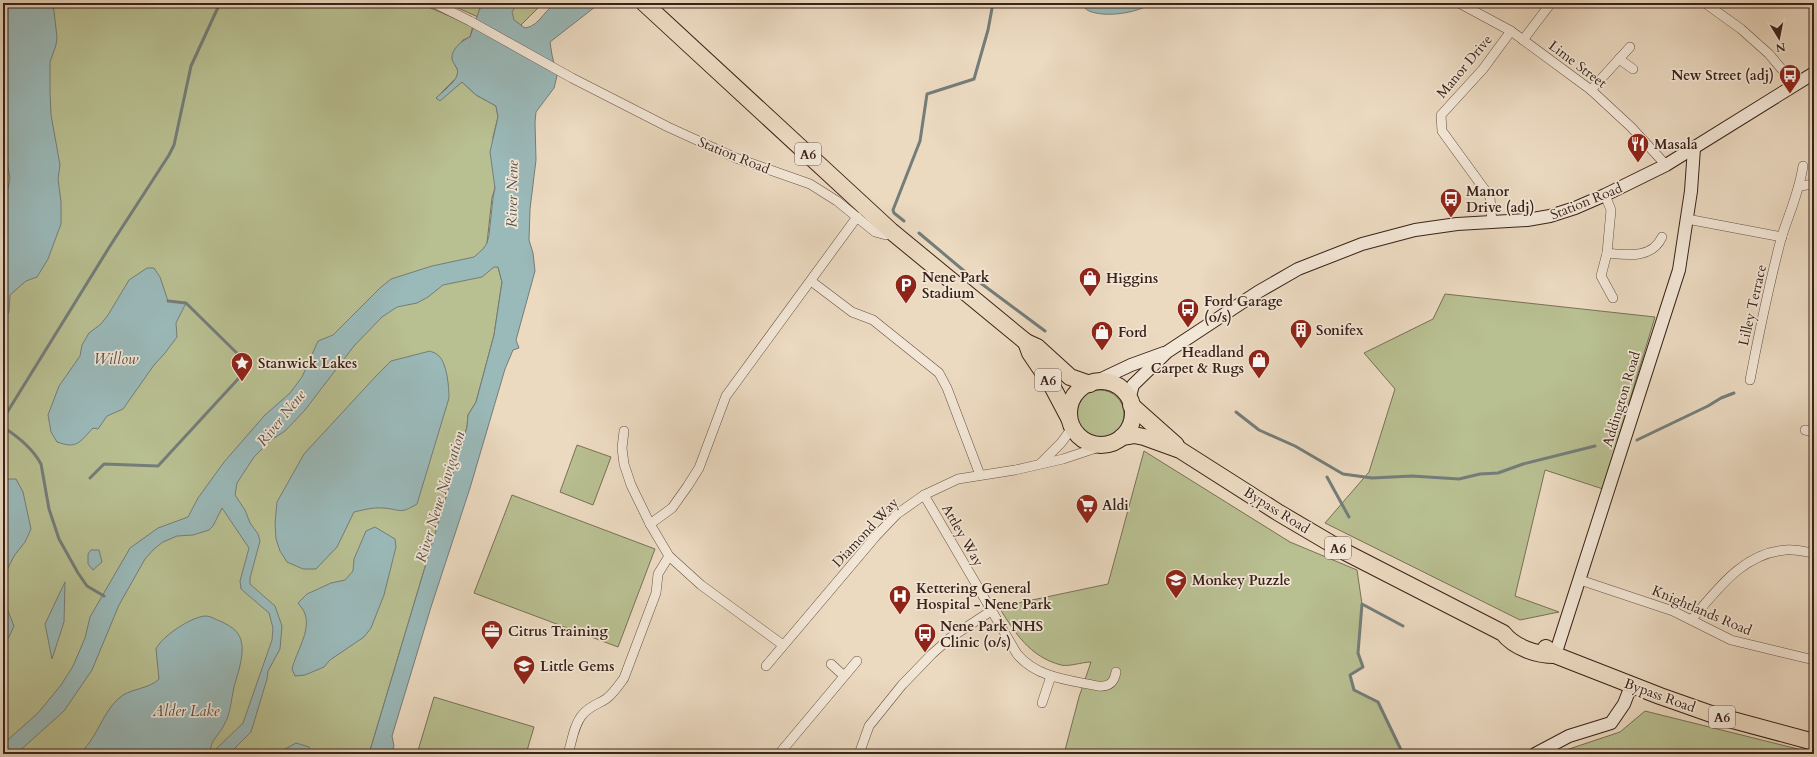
<svg xmlns="http://www.w3.org/2000/svg" width="1817" height="757" viewBox="0 0 1817 757" font-family="Cardo,serif">
<style>
.green{fill:#b8bf91;stroke:#797055}
.water{fill:#9ab9b9;stroke:#747d79}
.lines{fill:none;stroke-linecap:round;stroke-linejoin:round}
.stream{stroke:#747d79;stroke-width:3}
.street-casing{stroke:#665043;stroke-width:10}
.secondary-casing{stroke:#3a2219;stroke-width:14}
.highway-casing{stroke:#3a2219;stroke-width:18}
.street{stroke:#f2e6d6;stroke-width:9}
.secondary{stroke:#f2e6d6;stroke-width:12}
.highway{stroke:#ebd9c0;stroke-width:16}
.labels{text-anchor:middle;stroke-width:3.5;stroke-linejoin:round;paint-order:stroke}
.shield{fill:#f2e6d6;stroke:#715d52;stroke-width:1}
.shield-label{font-size:13px;font-weight:bold;fill:#3a2219}
.street-label{font-size:14px;fill:#3a2219;stroke:#f2e6d6}
.poi-label{font-size:14px;font-weight:bold;fill:#3a2219;stroke:#f2e6d6;text-anchor:start}
.water-label{font-size:15px;font-style:italic;fill:#574f49;stroke:#f2e6d6}
</style>
<rect width="100%" height="100%" fill="#ebd9c0"/>
<filter id="stains"><feTurbulence type="fractalNoise" baseFrequency=".005" numOctaves="4"/><feColorMatrix values="0 0 0 0 .2 0 0 0 0 .09 0 0 0 0 .02 0 0 0 .5 -.17"/></filter>
<radialGradient id="worn" r=".72"><stop offset=".6" stop-color="#630" stop-opacity="0"/><stop offset="1" stop-color="#630" stop-opacity=".3"/></radialGradient>
<!-- green -->
<g class="green">
<path d="M3,3H419L473,26L470,37L463,40L452,58L458,71L457,77L436,98L440,100L462,82L476,95L496,106L498,117L493,137L495,188L492,198L487,243L498,267L502,282L494,335L476,402L468,415L467,427L369,754H3Z"/>
<path d="M447,3H543L510,36L478,17Z"/>
<path d="M1445,294L1655,317L1603,489L1545,470L1515,596L1559,612L1520,620L1325,523L1369,472L1395,389L1364,353L1433,319Z"/>
<circle cx="1100" cy="414" r="24"/>
<path d="M577,445L611,457L593,505L560,492Z"/>
<path d="M1144,451L1290,542L1357,570L1362,604L1358,653L1363,667L1350,675L1354,690L1378,702L1403,754H1064L1079,697L1091,662C1082,662 1069,667 1061,665C1030,657 1014,632 999,607L1108,584Z"/>
<path d="M512,495L655,549L618,647L474,593Z"/>
<path d="M434,697L534,727L526,754H417Z"/>
<path d="M1645,711L1814,753V754H1554L1620,732Z"/>
</g>
<!-- water -->
<g class="water">
<path d="M3,3H53L57,37L56,45L50,62V92L51,115L60,165L58,179L61,202V224L48,259L37,277L26,281L10,295L9,312L3,320V193L8,189L10,178L3,141Z"/>
<path d="M486,3H517L512,12L514,20L525,28C541,26 545,6 559,3C569,0 588,3 600,3L550,42L552,55L557,76L554,88L536,112L535,122L536,160L530,209L529,240L533,253L535,271L516,340L519,348L513,350L505,369L470,488L431,607L392,736L394,746L391,754H369L467,427L468,415L476,402L494,335L502,282L498,267H494L482,277L443,285L428,297L417,303L397,307L382,317L354,346L305,410L285,431L271,440L254,457L237,483L235,495L245,510L250,523L258,534L260,541L250,578V584L275,606L282,626L280,649L268,671L267,679L251,732L229,754H79C97,739 101,715 118,699C129,688 148,690 159,679L156,649C161,637 192,616 206,616C211,616 216,620 220,621C237,629 243,635 242,654C241,665 237,676 234,687C231,700 231,713 224,725C220,734 209,742 211,751L215,750L243,723L272,640L273,628L269,613L241,589L240,581L249,548L222,508L213,526L209,530L193,535L177,536L163,542L154,549L145,559L119,605L92,670L64,711L16,754H3V744L38,713L61,685L73,666L85,638L90,617L130,548L158,528L188,517L198,498L224,462L265,415L290,393L302,377L318,341L333,335L381,287L391,279L432,266L474,257L483,249L487,243L489,235L493,198L495,188L490,152L498,117L496,106L476,95L462,82L440,101L436,98C442,92 455,83 457,75C460,68 452,64 452,58C451,49 463,40 470,37L480,8L485,7Z"/>
<path d="M1079,3H1153C1137,13 1106,18 1089,11C1085,9 1082,5 1079,3Z"/>
<path d="M147,268H154L160,277L168,301L186,303L176,323L177,337L165,353L154,365L123,409L107,416L98,429L93,428C79,443 77,449 57,442L51,432L48,415L59,386L80,356L82,345L89,333L101,324L108,315L129,280Z"/>
<path d="M430,351C432,352 436,353 438,355C447,362 449,387 449,398L417,504C399,515 401,509 383,508C373,507 363,510 354,512L337,547L316,569H303L287,562L280,551L276,539L275,523L277,502L304,454L376,376L391,361Z"/>
<path d="M4,479H16L23,492L31,529L25,542L14,556L3,578Z"/>
<path d="M375,527L395,539L396,547L384,595L371,628L364,637L330,660L324,667L305,675L295,676L292,669C296,652 311,631 305,614C304,610 300,606 298,603L307,594L331,583L345,580L353,571L354,559L366,531Z"/>
<path d="M91,550H99L102,562L93,570L88,564V554Z"/>
<path d="M65,582L64,622L52,659L45,624Z"/>
<path d="M3,598L14,626L9,637L3,642Z"/>
<path d="M296,743L309,747L314,754H276Z"/>
</g>
<g class="lines">
<!-- stream -->
<g class="stream">
<path d="M904,221L894,213L893,210L920,141L927,94L974,79L988,30L993,3"/>
<path d="M919,233L963,270L1045,331"/>
<path d="M1236,412L1259,430L1295,446L1343,474L1372,478L1412,476L1459,479L1480,474L1498,473L1523,464L1595,446"/>
<path d="M3,419L110,246L169,155L174,145L191,66L220,3"/>
<path d="M3,427C17,436 33,449 41,464L49,509L59,539L78,573L87,586L104,596"/>
<path d="M1637,440L1708,406L1721,398L1734,393"/>
<path d="M1327,477L1349,517"/>
<path d="M90,478L104,464L158,466L250,366L186,303L168,301"/>
<path d="M1403,626L1362,604L1358,653L1363,667L1350,675L1354,690L1378,702L1403,754"/>
</g>
<!-- street casing -->
<g class="street-casing">
<g id="street">
<path d="M434,3L470,21L572,78L668,127L736,158L810,184L837,201L875,232L886,235L891,231"/>
<path d="M1459,3L1511,31L1591,90L1631,127L1666,165"/>
<path d="M1705,3L1741,29L1769,54L1795,85"/>
<path d="M1523,40L1551,3"/>
<path d="M1619,59L1633,69"/>
<path d="M1591,90L1630,47"/>
<path d="M1800,186L1814,184"/>
<path d="M1605,195L1611,210L1607,253L1601,276L1613,298"/>
<path d="M1687,219L1782,237"/>
<path d="M1492,223L1490,197L1442,131L1441,115L1483,69L1511,31"/>
<path d="M1607,253C1627,255 1652,259 1662,237"/>
<path d="M811,281L852,312L873,320L939,373L947,388L980,475"/>
<path d="M1750,380C1759,333 1769,285 1781,239C1789,213 1799,193 1803,166"/>
<path d="M1805,430L1814,432"/>
<path d="M624,431L622,448L624,464L631,485L650,524L669,556L701,585L783,645"/>
<path d="M1041,463L1061,443L1072,428"/>
<path d="M924,495L1017,654C1037,678 1069,680 1098,686C1109,687 1114,683 1116,672"/>
<path d="M650,524L672,508L687,487L699,468L726,396L857,217"/>
<path d="M1580,580L1673,611L1731,640L1814,660"/>
<path d="M1692,619C1718,589 1743,553 1786,550C1795,549 1805,552 1814,553"/>
<path d="M831,664L844,676"/>
<path d="M766,666L876,536L897,514L924,495L958,479L1015,470L1063,459L1105,445"/>
<path d="M1042,703L1051,676"/>
<path d="M568,754C572,741 574,724 583,714C590,706 598,704 606,699C614,693 619,685 624,678L656,593L658,574L669,556"/>
<path d="M779,754L857,661"/>
<path d="M859,754L869,726L902,685L932,654L950,638L991,611"/>
</g>
</g>
<!-- secondary casing -->
<g class="secondary-casing">
<g id="secondary">
<path d="M1095,382L1131,365L1164,353"/>
<path d="M1129,399L1133,385L1167,352L1258,292L1298,269L1362,244L1415,230L1457,224L1527,220L1550,216L1575,208L1605,195L1666,165L1814,73"/>
<path d="M1555,655L1679,270L1691,191L1694,148"/>
<path d="M1535,754L1569,736L1611,723L1624,704L1631,686"/>
</g>
</g>
<!-- highway casing -->
<g class="highway-casing">
<g id="highway">
<path d="M644,3L891,231L1026,342L1037,347L1070,377L1090,384"/>
<path d="M1026,342L1030,353L1051,384L1069,418"/>
<circle cx="1101" cy="413" r="32"/>
<path d="M1131,405L1176,445"/>
<path d="M1122,437L1134,435L1144,437L1180,450L1279,513L1347,553L1503,633C1515,648 1537,655 1555,655"/>
<path d="M1546,648L1555,655L1660,696L1714,715L1814,742"/>
</g>
</g>
<!-- street -->
<use href="#street" class="street"/>
<!-- secondary -->
<use href="#secondary" class="secondary"/>
<!-- highway -->
<use href="#highway" class="highway"/>
</g>
<!-- icons -->
<defs>
<g id="bus-pin" transform="scale(1.15)"><path d="M0 17L-7.5 6A9.5 9.5 0 1 1 7.5 6Z" fill="#8f2418" stroke="#f2e6d6"/><path d="M-5-6H5V4H4V6H2V4H-2V6H-4V4H-5ZM-3.5-4V0h7V-4ZM-3.5 1.2v1.5H-2V1.2ZM2 1.2v1.5H3.5V1.2Z" fill="#fff"/></g>
<g id="restaurant-pin" transform="scale(1.15)"><path d="M0 17L-7.5 6A9.5 9.5 0 1 1 7.5 6Z" fill="#8f2418" stroke="#f2e6d6"/><path d="M-5-6h1v4h1v-4h1v4h1v-4h1v5L-1.5 .5V6h-2V.5L-5-1ZM5-6V6H3V1.5H1.5Q1.5-4 5-6Z" fill="#fff"/></g>
<g id="shop-pin" transform="scale(1.15)"><path d="M0 17L-7.5 6A9.5 9.5 0 1 1 7.5 6Z" fill="#8f2418" stroke="#f2e6d6"/><path d="M-5-2.5h2.3a2.7 3.5 0 0 1 5.4 0H5L5.5 6h-11ZM-1.5-2.5h3a1.5 2.3 0 0 0-3 0Z" fill="#fff"/></g>
<g id="parking-pin" transform="scale(1.15)"><path d="M0 17L-7.5 6A9.5 9.5 0 1 1 7.5 6Z" fill="#8f2418" stroke="#f2e6d6"/><path d="M-3.5-5.5H1a3.5 3.5 0 0 1 0 7H-1V5.5H-3.5ZM-1-3.4V-.6H.8a1.4 1.4 0 0 0 0-2.8Z" fill="#fff"/></g>
<g id="building-pin" transform="scale(1.15)"><path d="M0 17L-7.5 6A9.5 9.5 0 1 1 7.5 6Z" fill="#8f2418" stroke="#f2e6d6"/><path d="M-4-6H4V6H1V3H-1V6H-4ZM-2.5-4.3h1.7v1.8h-1.7ZM.8-4.3h1.7v1.8H.8ZM-2.5-1h1.7V.8h-1.7ZM.8-1h1.7V.8H.8Z" fill="#fff"/></g>
<g id="sight-pin" transform="scale(1.15)"><path d="M0 17L-7.5 6A9.5 9.5 0 1 1 7.5 6Z" fill="#8f2418" stroke="#f2e6d6"/><path d="M0-6L1.8-2.2L6-1.7L2.9 1.2L3.7 5.4L0 3.3L-3.7 5.4L-2.9 1.2L-6-1.7L-1.8-2.2Z" fill="#fff"/></g>
<g id="supermarket-pin" transform="scale(1.15)"><path d="M0 17L-7.5 6A9.5 9.5 0 1 1 7.5 6Z" fill="#8f2418" stroke="#f2e6d6"/><path d="M-6-5.5h2.5l.6 2H6L4.5 2H-2.5L-4.4-4H-6ZM-1.5 3.2a1.3 1.3 0 1 0 .1 0ZM3 3.2a1.3 1.3 0 1 0 .1 0Z" fill="#fff"/></g>
<g id="school-pin" transform="scale(1.15)"><path d="M0 17L-7.5 6A9.5 9.5 0 1 1 7.5 6Z" fill="#8f2418" stroke="#f2e6d6"/><path d="M0-5L7-2L0 1L-7-2ZM-4 1L0 2.5L4 1V4Q0 6-4 4Z" fill="#fff"/></g>
<g id="hospital-pin" transform="scale(1.15)"><path d="M0 17L-7.5 6A9.5 9.5 0 1 1 7.5 6Z" fill="#8f2418" stroke="#f2e6d6"/><path d="M-5-5h3v3.5h4V-5h3V5h-3V1.5h-4V5h-3Z" fill="#fff"/></g>
<g id="office-pin" transform="scale(1.15)"><path d="M0 17L-7.5 6A9.5 9.5 0 1 1 7.5 6Z" fill="#8f2418" stroke="#f2e6d6"/><path d="M-6-3h4V-5.5h4V-3h4V5H-6ZM-1-4.5V-3h2v-1.5ZM-6 0V1H6V0Z" fill="#fff"/></g>
</defs>
<g fill-rule="evenodd">
<use href="#bus-pin" x="1790" y="75"/>
<use href="#restaurant-pin" x="1638" y="144"/>
<use href="#bus-pin" x="1451" y="199"/>
<use href="#shop-pin" x="1090" y="278"/>
<use href="#parking-pin" x="906" y="285"/>
<use href="#bus-pin" x="1188" y="309"/>
<use href="#building-pin" x="1301" y="330"/>
<use href="#shop-pin" x="1102" y="332"/>
<use href="#shop-pin" x="1259" y="360"/>
<use href="#sight-pin" x="242" y="363"/>
<use href="#supermarket-pin" x="1087" y="505"/>
<use href="#school-pin" x="1176" y="580"/>
<use href="#hospital-pin" x="900" y="596"/>
<use href="#office-pin" x="492" y="631"/>
<use href="#bus-pin" x="925" y="634"/>
<use href="#school-pin" x="524" y="666"/>
</g>
<g class="labels">
<!-- shield labels -->
<g class="shield">
<rect x="795" y="143" width="26" height="22" rx="3"/>
<rect x="1035" y="369" width="26" height="22" rx="3"/>
<rect x="1325" y="537" width="26" height="22" rx="3"/>
<rect x="1709" y="706" width="26" height="22" rx="3"/>
</g>
<g class="shield-label">
<text x="808" y="159">A6</text>
<text x="1048" y="385">A6</text>
<text x="1338" y="553">A6</text>
<text x="1722" y="722">A6</text>
</g>
<!-- street labels -->
<g class="street-label">
<text transform="translate(1578 64) rotate(37)" y="5">Lime Street</text>
<text transform="translate(1464 66) rotate(-50)" y="5">Manor Drive</text>
<text transform="translate(734 155) rotate(22)" y="5">Station Road</text>
<text transform="translate(1586 201) rotate(-22)" y="5">Station Road</text>
<text transform="translate(1752 305) rotate(-77)" y="5">Lilley Terrace</text>
<text transform="translate(1621 399) rotate(-73)" y="5">Addington Road</text>
<text transform="translate(1277 510) rotate(32)" y="5">Bypass Road</text>
<text transform="translate(865 532) rotate(-47)" y="5">Diamond Way</text>
<text transform="translate(963 535) rotate(60)" y="5">Attley Way</text>
<text transform="translate(1702 610) rotate(23)" y="5">Knightlands Road</text>
<text transform="translate(1660 695) rotate(20)" y="5">Bypass Road</text>
</g>
<!-- poi labels -->
<g class="poi-label">
<text x="1774" y="80" text-anchor="end">New Street (adj)</text>
<text x="1654" y="149">Masala</text>
<text x="1466" y="196">Manor<tspan x="1466" dy="16">Drive (adj)</tspan></text>
<text x="922" y="282">Nene Park<tspan x="922" dy="16">Stadium</tspan></text>
<text x="1106" y="283">Higgins</text>
<text x="1204" y="306">Ford Garage<tspan x="1204" dy="16">(o/s)</tspan></text>
<text x="1316" y="335">Sonifex</text>
<text x="1118" y="337">Ford</text>
<text x="1244" y="357" text-anchor="end">Headland<tspan x="1244" dy="16">Carpet &amp; Rugs</tspan></text>
<text x="258" y="368">Stanwick Lakes</text>
<text x="1102" y="510">Aldi</text>
<text x="1192" y="585">Monkey Puzzle</text>
<text x="916" y="593">Kettering General<tspan x="916" dy="16">Hospital - Nene Park</tspan></text>
<text x="940" y="631">Nene Park NHS<tspan x="940" dy="16">Clinic (o/s)</tspan></text>
<text x="508" y="636">Citrus Training</text>
<text x="540" y="671">Little Gems</text>
</g>
<!-- water labels -->
<g class="water-label">
<text transform="translate(512 194) rotate(-89)" y="5">River Nene</text>
<text x="116" y="364">Willow</text>
<text transform="translate(281 418) rotate(-51)" y="5">River Nene</text>
<text transform="translate(440 497) rotate(-73)" y="5">River Nene Navigation</text>
<text x="186" y="716">Alder Lake</text>
</g>
</g>
<!-- margin -->
<rect width="1817" height="757" fill="none" stroke="#ebd9c0" stroke-width="16"/>
<rect x="4" y="4" width="1809" height="749" fill="none" stroke="#3a2219" stroke-width="2"/>
<rect x="8" y="8" width="1801" height="741" fill="none" stroke="#3a2219"/>
<!-- north arrow -->
<g transform="translate(1779 38) rotate(170)" stroke="#f2e6d6" stroke-width="3" paint-order="stroke">
<path d="M0-3L7 15L0 10L-7 15Z" fill="#3a2219"/>
<text y="-6" font-size="11" font-weight="bold" text-anchor="middle" fill="#3a2219">N</text>
</g>
<rect width="100%" height="100%" filter="url(#stains)"/>
<rect width="100%" height="100%" fill="url(#worn)"/>
</svg>
